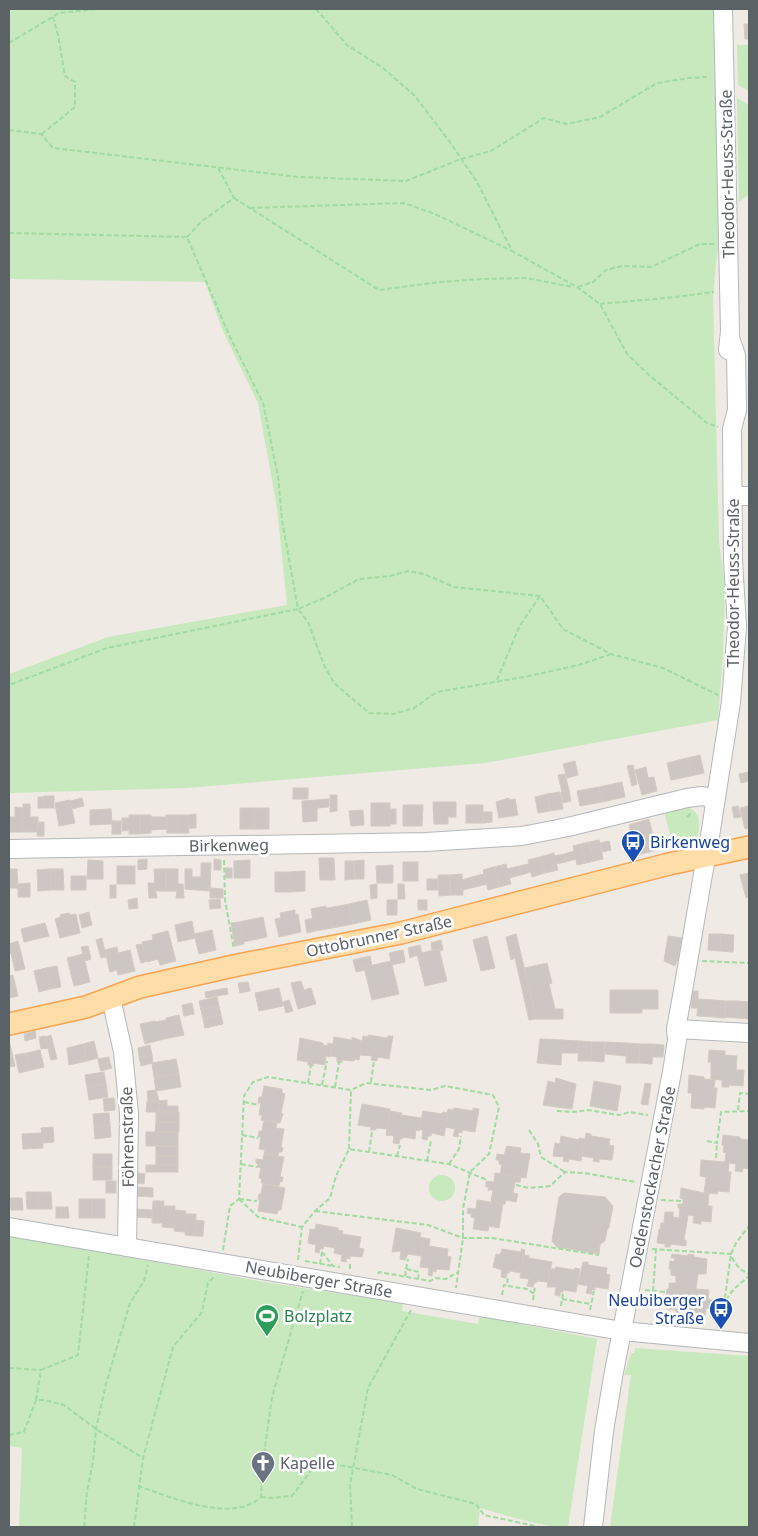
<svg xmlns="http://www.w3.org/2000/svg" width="758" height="1536" viewBox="0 0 758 1536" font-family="'Noto Sans',sans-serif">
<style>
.green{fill:#c8e8be}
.building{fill:#ccc7c2;stroke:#d4cac1}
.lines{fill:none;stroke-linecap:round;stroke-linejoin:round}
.minor-casing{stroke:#b4b8bb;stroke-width:20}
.major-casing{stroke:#fba350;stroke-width:24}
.path{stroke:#a0dba1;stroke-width:2;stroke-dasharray:5 2.5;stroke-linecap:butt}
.minor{stroke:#fff;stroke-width:18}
.major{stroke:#ffdda8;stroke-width:21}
.labels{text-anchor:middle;stroke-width:5;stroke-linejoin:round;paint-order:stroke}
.street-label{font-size:16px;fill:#5b6265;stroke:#fff}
.transit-label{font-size:16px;fill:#164399;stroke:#fff;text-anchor:start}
.leisure-label{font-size:16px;fill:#27864d;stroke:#fff;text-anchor:start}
.worship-label{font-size:16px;fill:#5b616d;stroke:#fff;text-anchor:start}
</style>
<rect width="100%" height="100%" fill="#efeae3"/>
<!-- green -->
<g class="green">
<path d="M9,9H716L722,229L716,261L713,297L719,541L725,587L723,655L718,720L485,763L186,788L9,793V674L108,637L287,605L277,508L258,403L223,331L205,282L9,279Z"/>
<path d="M737,45H749V91L738,85Z"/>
<path d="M737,98L749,105V194L739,202Z"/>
<path d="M685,806C703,812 700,825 697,840L673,846L664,811Z"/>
<circle cx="442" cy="1188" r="13"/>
<path d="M9,1235L264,1282L403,1303L402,1311L478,1324L480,1316L597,1339L568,1527C539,1527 509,1516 480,1508L478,1527H19L22,1448L9,1446Z"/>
<path d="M635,1348L749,1356V1527H610L631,1375H624L631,1353H634Z"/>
</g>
<!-- building -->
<g class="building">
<path d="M744,24H749V39H745Z"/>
<path d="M700,755L704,773L691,776L687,758Z"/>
<path d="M687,758L691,776L671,780L667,763Z"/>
<path d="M575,761L578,775L567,778L563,764Z"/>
<path d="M633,765L637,784L632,786L627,766Z"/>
<path d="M646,767L648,778L654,777L657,791L642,795L635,770Z"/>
<path d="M748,772L749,781L741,783L739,774Z"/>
<path d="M565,774L569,790L562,792L558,775Z"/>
<path d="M622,782L625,797L602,802L599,787Z"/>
<path d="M599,787L602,802L580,806L577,791Z"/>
<rect x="293" y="788" width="15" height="11"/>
<path d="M569,790L571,801L563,803L561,792Z"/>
<path d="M560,792L563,809L550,811L547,794Z"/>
<path d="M547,794L550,811L538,813L535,797Z"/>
<path d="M330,795H337V811L330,812Z"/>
<rect x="44" y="796" width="10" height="12"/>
<rect x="38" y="797" width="6" height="11"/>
<path d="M82,798L84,806L72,809L70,801Z"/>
<path d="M509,798V800L515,799L518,815L499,818L496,802Z"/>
<path d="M329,799V807L317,808V821L303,822L302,801Z"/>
<path d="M70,800L75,823L59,826L55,803Z"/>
<path d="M433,802H456V817H448V824H434Z"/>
<rect x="371" y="803" width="19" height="23"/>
<path d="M23,804H30V817H38V832H23Z"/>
<path d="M403,805H423L422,826H403Z"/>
<rect x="466" y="805" width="17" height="18"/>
<path d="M738,806L741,817L734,818L732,807Z"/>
<path d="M748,806L749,828L745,829L740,808Z"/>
<path d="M15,807L23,808V832H9V817H15Z"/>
<rect x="240" y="808" width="15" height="21"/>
<rect x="255" y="808" width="14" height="21"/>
<path d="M111,809L112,824L90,825V810Z"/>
<rect x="390" y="809" width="6" height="15"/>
<path d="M363,810L364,825L351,826L349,811Z"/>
<path d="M483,812H492V822L483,823Z"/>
<path d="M196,814V828H189L188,815Z"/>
<rect x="129" y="815" width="11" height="19"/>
<path d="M140,815H151V833L140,834Z"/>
<path d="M166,815H177V833H167Z"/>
<path d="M177,815H188L189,833H177Z"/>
<path d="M151,817H167V829L151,830Z"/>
<path d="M122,818H129V830L122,831Z"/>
<path d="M649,819L657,850L637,855L629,825Z"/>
<rect x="112" y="821" width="9" height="13"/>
<path d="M39,822H44V836H37Z"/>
<path d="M599,840L603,859L594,861L589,842Z"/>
<path d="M609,841L611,850L602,852L600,843Z"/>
<path d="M589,842L594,861L586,863L581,844Z"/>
<path d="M581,844L586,863L577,865L573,846Z"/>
<path d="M574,851L576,859L566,862L564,854Z"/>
<path d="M554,853L558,870L545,873L540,857Z"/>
<path d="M564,854L566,862L556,864L554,856Z"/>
<path d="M540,857L545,873L532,877L528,860Z"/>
<path d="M319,858H334L335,880H320Z"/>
<path d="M147,859V869L138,870V860Z"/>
<path d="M214,859L221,860V870H214Z"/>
<path d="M88,860L103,861V879H87Z"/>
<path d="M250,860V878H234V861Z"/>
<path d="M364,860V879H354V861Z"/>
<path d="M345,861H354V879L345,880Z"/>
<rect x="403" y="862" width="15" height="19"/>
<path d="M201,863H211L210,891L185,889V869H192V877H201Z"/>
<path d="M506,864L511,884L499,887L494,867Z"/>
<path d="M529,864L531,872L521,875L519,866Z"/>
<path d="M393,865V883H377L376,866Z"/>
<rect x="117" y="866" width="18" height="18"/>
<path d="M519,866L521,875L509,878L507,869Z"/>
<path d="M494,867L499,887L488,890L483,870Z"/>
<path d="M225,868H232V878H226Z"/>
<path d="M9,869H17L18,888H9Z"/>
<path d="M50,869L51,890L38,891L37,870Z"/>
<path d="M50,869H63L64,890H51Z"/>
<path d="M154,869H166V891H155Z"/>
<rect x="166" y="869" width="12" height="22"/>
<path d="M305,871V891L290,892L289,872Z"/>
<path d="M275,872H289L290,892H275Z"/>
<path d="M749,873V897L746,898L740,875Z"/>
<path d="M462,874L463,895H450V875Z"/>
<path d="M484,874L487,884L475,887L472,877Z"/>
<path d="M438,875H450V895L439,896Z"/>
<rect x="71" y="876" width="15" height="14"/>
<path d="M472,877L475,887L462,890V880Z"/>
<rect x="427" y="879" width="11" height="11"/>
<path d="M30,883V897H18V884Z"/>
<path d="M148,883H154L157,898H149Z"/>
<path d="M178,884H183L184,898H176Z"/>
<path d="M377,884V898L371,899L370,885Z"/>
<path d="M398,884H404L405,899H398Z"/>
<rect x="110" y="885" width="6" height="13"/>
<path d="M210,888L223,889V898H210Z"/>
<path d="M137,898L138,908L129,909L128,900Z"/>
<path d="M220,899L221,908L210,909L209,900Z"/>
<path d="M367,900L371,920L353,924L349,904Z"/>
<rect x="387" y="900" width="10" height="15"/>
<rect x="418" y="900" width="9" height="10"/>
<path d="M349,904L353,924L332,928L328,908Z"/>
<path d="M326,906V908H328L332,928L315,931L311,909Z"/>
<path d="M295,910V915L298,914L301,932L279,937L275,919L281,918L280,913Z"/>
<path d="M89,912L92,925L82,928L79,915Z"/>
<path d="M69,913L70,915L76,914L80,933L60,938L55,919L61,917L60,915Z"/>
<path d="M263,917L267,937L243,942L239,922Z"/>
<path d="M313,918L315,931L307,933L305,920Z"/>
<path d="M192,921L195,938L178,942L175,925Z"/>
<path d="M239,922L244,944L235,946L231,923Z"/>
<path d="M45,923L49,936L24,942L21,929Z"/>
<path d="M212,930L216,950L199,954L194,934Z"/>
<path d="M168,931L176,961L160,965L158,959L147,962L142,942L153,940L152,935Z"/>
<path d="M516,934L529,987L522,989L515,958L511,960L506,937Z"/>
<path d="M709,934H721L720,951L708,950Z"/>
<path d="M721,934L734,935L733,952L720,951Z"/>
<path d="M487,936L495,968L481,971L473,940Z"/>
<path d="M668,936L682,938L678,959L675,966L664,961Z"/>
<path d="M102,938L106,957L101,958L96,940Z"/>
<path d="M441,940L443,950L440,951L439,949L432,950L431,943Z"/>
<path d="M18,941L25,969L15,971L11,953L9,954V944Z"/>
<path d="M142,944L147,961L141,963L136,945Z"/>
<path d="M420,945L422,953L410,958L408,948Z"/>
<path d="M88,946L91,959L85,961L81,947Z"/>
<path d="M117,947L118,953L130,950L135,971L118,975L117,970L110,972L105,950Z"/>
<path d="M439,949L447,981L425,986L417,954Z"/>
<path d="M403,950L405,962L392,965L389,953Z"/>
<path d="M83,954L90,982L74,986L67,958Z"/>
<path d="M370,956L372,966L364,967L365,970L356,972L353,960Z"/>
<path d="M391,961L399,994L372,1000L364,967Z"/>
<path d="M547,963L552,983L549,984L555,1009H563V1019H536L525,968Z"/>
<path d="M57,966L61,987L50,989L46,968Z"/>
<path d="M46,968L50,989L39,992L34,971Z"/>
<path d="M13,975L18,996L9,998V976Z"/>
<path d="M301,981L304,990L311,988L316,1004L298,1009L291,983Z"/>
<path d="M248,982L250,991L240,993L238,983Z"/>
<path d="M529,987L536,1019L529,1020L522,989Z"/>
<path d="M227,988L228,994L206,998L205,992Z"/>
<path d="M279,988L283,1006L259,1011L255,993Z"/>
<path d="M610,990H658V1009H642V1013H610Z"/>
<path d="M693,991H698V1008H691Z"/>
<path d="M217,997L219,1006L201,1010L199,1001Z"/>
<path d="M698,999L714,1000L713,1017L697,1016Z"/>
<path d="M289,1000L293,1011L286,1013L283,1002Z"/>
<path d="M714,1000L726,1001L725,1018L713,1017Z"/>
<path d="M726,1001H738L737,1018L725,1017Z"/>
<path d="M738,1001L749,1002V1019L737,1018Z"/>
<path d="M192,1003L194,1014L184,1016L182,1005Z"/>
<path d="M219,1006L221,1015L203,1019L201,1010Z"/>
<path d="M179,1015L184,1035L164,1039L160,1021L166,1020V1018Z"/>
<path d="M221,1015L223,1024L205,1028L203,1019Z"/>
<path d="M155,1021V1022L160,1021L164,1039L145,1044L140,1024Z"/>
<path d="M35,1031L36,1038L25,1041L24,1034Z"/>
<path d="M51,1035L57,1059L51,1060L45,1037Z"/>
<path d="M368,1035L387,1038L388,1036H393L389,1059L378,1057L377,1061L371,1060L372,1056L360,1055L363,1036L368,1037Z"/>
<path d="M45,1036L48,1048L41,1049L39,1037Z"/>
<path d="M334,1037L352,1040V1037L362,1041L359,1060L355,1059L354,1061L342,1060V1063L337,1062V1057L331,1056Z"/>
<path d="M300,1038L323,1043V1045L327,1046L328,1043L333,1044L330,1057L326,1056L325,1065L314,1063L313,1066L308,1065V1062L297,1060Z"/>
<path d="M540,1039L562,1040L561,1065L537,1063Z"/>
<path d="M562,1040L579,1041V1053H561Z"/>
<path d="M94,1041L98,1058L87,1061L83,1044Z"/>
<path d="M579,1041L592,1042L591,1061H578Z"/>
<path d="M592,1042H605L604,1062L591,1061Z"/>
<path d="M605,1042L627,1043L626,1056L605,1054Z"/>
<path d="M627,1043L640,1044L639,1063H626Z"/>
<path d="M10,1044L15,1066L9,1067V1045Z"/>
<path d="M83,1044L87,1061L69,1065L67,1048Z"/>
<path d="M640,1044H653L652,1064L639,1063Z"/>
<path d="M653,1044L664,1045L663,1057H652Z"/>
<path d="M150,1045L152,1055L139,1057L138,1048Z"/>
<path d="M40,1050L44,1067L31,1070L27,1053Z"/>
<path d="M709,1050L725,1051V1055L737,1056L736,1070H744L743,1086L729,1085V1087H722V1080L711,1079V1062H708Z"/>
<path d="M27,1053L31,1070L19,1073L15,1055Z"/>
<path d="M152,1055L153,1063L141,1066L139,1057Z"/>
<path d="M109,1057L110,1063L99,1065L98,1059Z"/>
<path d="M176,1059L179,1074L154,1077L152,1063Z"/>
<path d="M110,1063L112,1068L101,1071L99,1065Z"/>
<path d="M104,1072L106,1084L87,1087L85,1075Z"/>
<path d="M179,1074L181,1087L156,1091L154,1077Z"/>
<path d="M689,1075L704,1077V1079L715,1080L714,1088H717L715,1108L704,1107V1109L691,1108L692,1093H688Z"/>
<path d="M556,1078L576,1084L572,1109L543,1105L548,1081L555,1083Z"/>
<path d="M594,1081L621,1086L617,1111L590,1106Z"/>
<path d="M645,1083L651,1084L648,1105L641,1104Z"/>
<path d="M106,1084L108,1097L89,1100L87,1087Z"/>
<path d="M264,1086L282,1089V1093L285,1094L281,1113L283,1114L280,1123L261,1120L262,1115H259L261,1103H258L259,1097H262Z"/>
<path d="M156,1090L159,1101H148L147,1091Z"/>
<path d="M114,1098L115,1104L104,1105L103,1099Z"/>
<path d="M167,1100V1106H178V1112H159V1101Z"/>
<path d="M147,1101H159V1112H146Z"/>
<path d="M115,1104V1110L104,1111V1105Z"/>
<path d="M362,1104L390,1109L387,1129L376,1128V1130H370L371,1127L358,1125Z"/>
<path d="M454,1108L473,1111V1108L479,1109L475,1132L462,1130V1133L459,1132L458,1137L453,1136L455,1129L445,1127L448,1109L453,1110Z"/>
<path d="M390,1111L402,1113L401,1115L421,1118L419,1131L416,1130L415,1139L403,1137L402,1139H400L399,1144L393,1143L394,1136L386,1135Z"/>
<path d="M423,1111L442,1114L443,1112L448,1113L444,1136L432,1133L431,1136H428L427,1140L422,1139L423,1130H419Z"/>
<rect x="156" y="1112" width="23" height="10"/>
<path d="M109,1113L110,1125L94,1127L93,1114Z"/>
<path d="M264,1120L277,1123L276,1128L284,1129L281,1147L283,1148L282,1152H279L278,1156L264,1154L265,1150L259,1149L261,1137H258L259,1131H262Z"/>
<path d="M156,1122H179V1132H155Z"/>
<path d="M110,1125L111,1137L95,1139L94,1127Z"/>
<path d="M53,1127L54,1142L43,1143L41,1128Z"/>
<rect x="146" y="1132" width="32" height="14"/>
<path d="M42,1133L43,1148L23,1149L22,1134Z"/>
<path d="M586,1133L591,1134V1136L610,1139L609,1145L614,1146L612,1160L599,1159V1162L593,1161L594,1158L582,1156Z"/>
<path d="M723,1135L740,1137V1139L749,1140V1169L743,1168L742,1172L735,1171L736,1164L729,1163L728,1172H731L729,1192L718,1191L717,1194L709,1193L708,1206H712L711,1222L701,1221V1224L693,1223L694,1216L688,1215L684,1240H686V1246L671,1244L670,1247H665V1244L657,1243L659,1229L660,1230L661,1223H664L665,1212H673V1217L679,1218L680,1208H678V1204H683V1199L680,1198L681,1188L704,1193L706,1177L700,1176L701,1160L725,1162L726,1153L723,1152L724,1146L722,1145Z"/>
<path d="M561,1136L579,1140V1138L585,1139L581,1161L569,1159L568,1162L563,1161L564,1157L553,1156L555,1143L560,1144Z"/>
<rect x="156" y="1146" width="22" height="10"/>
<path d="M507,1146L521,1148L520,1153L530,1154L526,1178L500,1174L502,1165L499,1164V1160H496L497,1154L504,1155Z"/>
<rect x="93" y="1154" width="19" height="13"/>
<path d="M264,1154L284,1157L280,1177H283L282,1182L280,1181L279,1186L261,1183L262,1179L259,1178L261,1168L257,1167L258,1164L256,1163V1159L263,1160Z"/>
<rect x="156" y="1156" width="22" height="9"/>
<rect x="146" y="1165" width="32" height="7"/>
<rect x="93" y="1167" width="19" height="13"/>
<path d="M138,1173L145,1174L144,1184L137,1183Z"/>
<path d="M495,1173L521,1177L520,1182H515L513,1193L518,1194L516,1202L506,1200L505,1204L491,1202L493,1190H488L489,1187H486V1181L494,1182Z"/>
<rect x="106" y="1181" width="10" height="12"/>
<path d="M263,1184L285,1188L281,1210H278L277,1214L258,1211L260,1200H258L259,1194H261Z"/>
<path d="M136,1187L153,1188V1197L135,1196Z"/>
<path d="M26,1192H39V1209H27Z"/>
<path d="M39,1192H51L52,1209H39Z"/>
<path d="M564,1193L605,1197L613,1206L609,1227L607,1230L605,1241L600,1244L599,1254L557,1247L552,1241L559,1197Z"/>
<path d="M10,1198H16L17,1210H11Z"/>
<path d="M16,1198H22L23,1210H17Z"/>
<rect x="79" y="1199" width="13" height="19"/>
<rect x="92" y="1199" width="13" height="19"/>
<path d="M477,1200L503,1204L499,1228L489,1226L488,1231L473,1229L475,1218L471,1217V1214L467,1213L468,1208L476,1209Z"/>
<path d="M153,1201H164L162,1223H152Z"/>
<path d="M163,1206H175L174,1228L162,1227Z"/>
<rect x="56" y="1207" width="6" height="11"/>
<path d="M62,1207H68L69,1218H62Z"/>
<path d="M135,1209L152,1210V1218L134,1217Z"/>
<path d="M175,1210L186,1211L185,1232L174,1231Z"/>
<path d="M186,1214H196L195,1236L185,1235Z"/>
<path d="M196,1220L204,1221L203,1236H195Z"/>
<path d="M316,1224L338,1228L335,1248L324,1246L323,1249H320L319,1253L315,1252L316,1245L308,1243L310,1229L315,1230Z"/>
<path d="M396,1228L421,1233L420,1237L424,1238L421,1256L408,1254L405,1260L400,1259L401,1251L392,1252Z"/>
<path d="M338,1230L343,1231L342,1234L361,1237L359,1248L364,1249L362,1257L350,1256V1259L347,1258L346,1262L341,1261L342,1255L334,1253Z"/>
<path d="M424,1238L430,1239L429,1246L448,1249L447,1256L451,1257L449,1270L436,1269V1272L433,1271L432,1276L428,1275L429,1268L420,1267Z"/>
<path d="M502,1249L521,1252V1249L525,1250L521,1273L510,1271L509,1273H507L506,1278L501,1277L502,1270L493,1267L496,1254L500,1255Z"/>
<path d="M672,1254L688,1256V1254L694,1255V1257L707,1259L706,1274H698L696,1289L709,1290L708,1299L712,1300L711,1309L706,1308L705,1317L685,1315L684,1318L676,1317V1310L667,1309V1303H665L667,1289H669V1283H676V1276L671,1275V1269H669L670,1261L674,1262L675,1258H671Z"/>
<path d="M524,1255L529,1256V1258L552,1262L548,1282L537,1281L536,1283H534L533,1287L527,1286L529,1279L520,1278Z"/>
<path d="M583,1262H588V1265L607,1268L606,1274L610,1275L608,1289L595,1287V1290L592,1289V1294L586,1293L588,1286L578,1284Z"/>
<path d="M556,1267L574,1270L575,1268L580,1269L576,1292L563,1290V1292H560V1296L555,1295L556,1287H547L550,1269H555Z"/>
</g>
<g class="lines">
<!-- minor casing -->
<g class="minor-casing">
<g id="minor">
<path d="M723,9L730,331L728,350"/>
<path d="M733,496H749"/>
<path d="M9,849L426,842L522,836L568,827L687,798L702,796L715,799"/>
<path d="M111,998L123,1052L129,1114L127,1247"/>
<path d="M676,1029L749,1033"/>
<path d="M9,1227L622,1331L749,1343"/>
<path d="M593,1527L604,1431L613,1377L672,1072L677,1040L676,1029C688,965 698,900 710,836L731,702L737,627L733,560L732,429L737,410L736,355L730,338"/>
</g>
</g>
<!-- major casing -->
<g class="major-casing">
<path id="major" d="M9,1024L86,1007L140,987L238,965L401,933L669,864L749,847"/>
</g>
<!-- path -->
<g class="path">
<path d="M316,9L347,45L383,68L415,96L452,145L477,182L512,251L577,287L600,304L627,354L649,375L707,423L718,427"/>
<path d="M9,43L59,13L96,9"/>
<path d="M9,130L41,134L53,148L299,177L406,181L461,159L491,151L544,118L566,124L600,117L657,83L689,78L709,77"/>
<path d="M42,134L75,107V82L65,76L58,35L53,17"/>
<path d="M234,198L379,290L440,282L482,279L526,278L573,287"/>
<path d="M250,208L404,203L435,214L512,251"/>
<path d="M9,233L187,237L230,337L263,403L278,476L282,520L298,609L107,648L9,685"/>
<path d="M187,237L202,221L234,198L217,166"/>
<path d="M578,287L593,282L606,270L622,266L651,267L700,244H715"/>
<path d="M600,304L676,297L714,292"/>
<path d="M611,654L579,665L524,677L437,692L414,708L394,714L369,713L334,683L324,665L308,622L298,609L324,598L359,579L390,576L408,571L424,574L454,587L540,596L563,629L611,654L663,668L718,695"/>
<path d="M497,680L519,627L540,596"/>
<path d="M687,817L692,812"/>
<path d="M224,860L225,900L234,949"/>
<path d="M702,961L749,963"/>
<path d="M371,1082L374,1060"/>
<path d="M308,1083L311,1065"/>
<path d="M322,1085L327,1061"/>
<path d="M335,1087L339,1062"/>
<path d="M244,1102L259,1105"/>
<path d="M738,1110L740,1093L749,1094"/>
<path d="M557,1111L573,1112L588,1110L619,1115L630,1112L648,1115"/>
<path d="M529,1130L538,1144L541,1157L565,1172"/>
<path d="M242,1135L258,1138"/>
<path d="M707,1141L717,1143L721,1112L749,1111"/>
<path d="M349,1149L351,1090"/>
<path d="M369,1152L372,1132"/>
<path d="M397,1156L400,1145"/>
<path d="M716,1158L717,1143"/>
<path d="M427,1161L431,1140"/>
<path d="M241,1164L257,1167"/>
<path d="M449,1164L459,1149L461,1136"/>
<path d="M516,1185L529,1188L550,1186L565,1172L584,1173L636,1182"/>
<path d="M239,1199L258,1217L302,1227"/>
<path d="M239,1199L257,1201"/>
<path d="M661,1200L681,1201"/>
<path d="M315,1211L428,1225L463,1238H492L599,1255"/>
<path d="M652,1249L731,1254C734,1264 740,1270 749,1274"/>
<path d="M223,1250L230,1206L239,1199L244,1096L253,1082L268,1077L351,1090L366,1083L431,1090L445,1086L493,1095L499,1107L489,1154L470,1172L463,1209V1238L456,1288"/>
<path d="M322,1252L333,1266L340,1267"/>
<path d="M298,1260L302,1227L315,1211L330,1198L336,1176L349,1149L449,1164L487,1180"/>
<path d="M305,1261L333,1266"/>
<path d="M320,1264L322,1252"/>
<path d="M350,1269V1262"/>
<path d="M406,1269L408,1259"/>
<path d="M378,1274L379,1272L430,1281L436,1278L446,1279L458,1272"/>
<path d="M405,1276L406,1269L419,1272L418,1279"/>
<path d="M508,1286L527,1289L534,1294"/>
<path d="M645,1290L666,1292"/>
<path d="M653,1291L656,1249"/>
<path d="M502,1295L504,1285H507L508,1276"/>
<path d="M562,1299L591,1304"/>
<path d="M533,1300L535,1286"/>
<path d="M726,1300L734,1289L749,1276"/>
<path d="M561,1306L563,1293"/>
<path d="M590,1310L594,1291"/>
<path d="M719,1326H721L731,1254L736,1243L749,1226"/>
<path d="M9,1368L41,1370"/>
<path d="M36,1400L41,1370L78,1355L89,1256"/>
<path d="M9,1435L24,1432L36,1400H44L64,1405L96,1429L143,1458"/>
<path d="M138,1486C171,1497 232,1524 261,1497L262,1468L272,1397L303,1291"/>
<path d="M261,1497L271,1498L292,1496L318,1461L392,1475L417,1489L476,1504L484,1515L540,1527"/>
<path d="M84,1527L87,1491L93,1462L96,1429L106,1384L130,1303L144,1281L148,1265"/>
<path d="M134,1527L143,1458L173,1347L202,1312L208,1283L214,1277"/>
<path d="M352,1527L350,1485L368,1388L411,1310"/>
</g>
<!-- minor -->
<use href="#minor" class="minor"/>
<!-- major -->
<use href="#major" class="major"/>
</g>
<!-- icons -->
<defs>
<g id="bus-pin" transform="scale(1.25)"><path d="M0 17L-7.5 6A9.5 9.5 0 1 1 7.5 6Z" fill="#1a4fb4" stroke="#fff"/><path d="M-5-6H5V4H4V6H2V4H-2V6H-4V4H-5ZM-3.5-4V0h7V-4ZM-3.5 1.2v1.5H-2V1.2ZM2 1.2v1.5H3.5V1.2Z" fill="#fff"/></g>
<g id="stadium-pin" transform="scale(1.25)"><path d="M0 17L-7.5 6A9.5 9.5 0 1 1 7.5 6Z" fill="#2e9e5b" stroke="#fff"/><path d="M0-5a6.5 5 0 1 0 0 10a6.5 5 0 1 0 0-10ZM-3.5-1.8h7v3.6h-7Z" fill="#fff"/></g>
<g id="church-pin" transform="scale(1.25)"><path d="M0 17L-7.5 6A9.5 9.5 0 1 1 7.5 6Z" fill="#6b7280" stroke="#fff"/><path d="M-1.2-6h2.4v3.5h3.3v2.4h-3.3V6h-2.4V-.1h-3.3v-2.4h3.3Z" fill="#fff"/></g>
</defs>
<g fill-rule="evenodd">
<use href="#bus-pin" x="633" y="842"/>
<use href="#bus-pin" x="721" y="1309"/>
<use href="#stadium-pin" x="267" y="1316"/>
<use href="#church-pin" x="263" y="1463"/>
</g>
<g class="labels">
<!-- street labels -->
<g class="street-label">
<text transform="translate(727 174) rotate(-91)" y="6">Theodor-Heuss-Straße</text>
<text transform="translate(733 583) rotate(-90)" y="6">Theodor-Heuss-Straße</text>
<text transform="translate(229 845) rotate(-1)" y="6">Birkenweg</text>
<text transform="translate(379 936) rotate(-12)" y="6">Ottobrunner Straße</text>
<text transform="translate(127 1137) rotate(-91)" y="6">Föhrenstraße</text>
<text transform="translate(652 1177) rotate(-79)" y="6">Oedenstockacher Straße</text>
<text transform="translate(319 1279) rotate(10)" y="6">Neubiberger Straße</text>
</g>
<!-- transit labels -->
<g class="transit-label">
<text x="650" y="848">Birkenweg</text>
<text x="704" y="1306" text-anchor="end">Neubiberger<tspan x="704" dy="18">Straße</tspan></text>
</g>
<!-- leisure labels -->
<g class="leisure-label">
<text x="284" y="1322">Bolzplatz</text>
</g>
<!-- worship labels -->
<g class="worship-label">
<text x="280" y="1469">Kapelle</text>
</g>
</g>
<!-- border -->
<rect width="758" height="1536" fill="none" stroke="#5b6265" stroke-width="20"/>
</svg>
